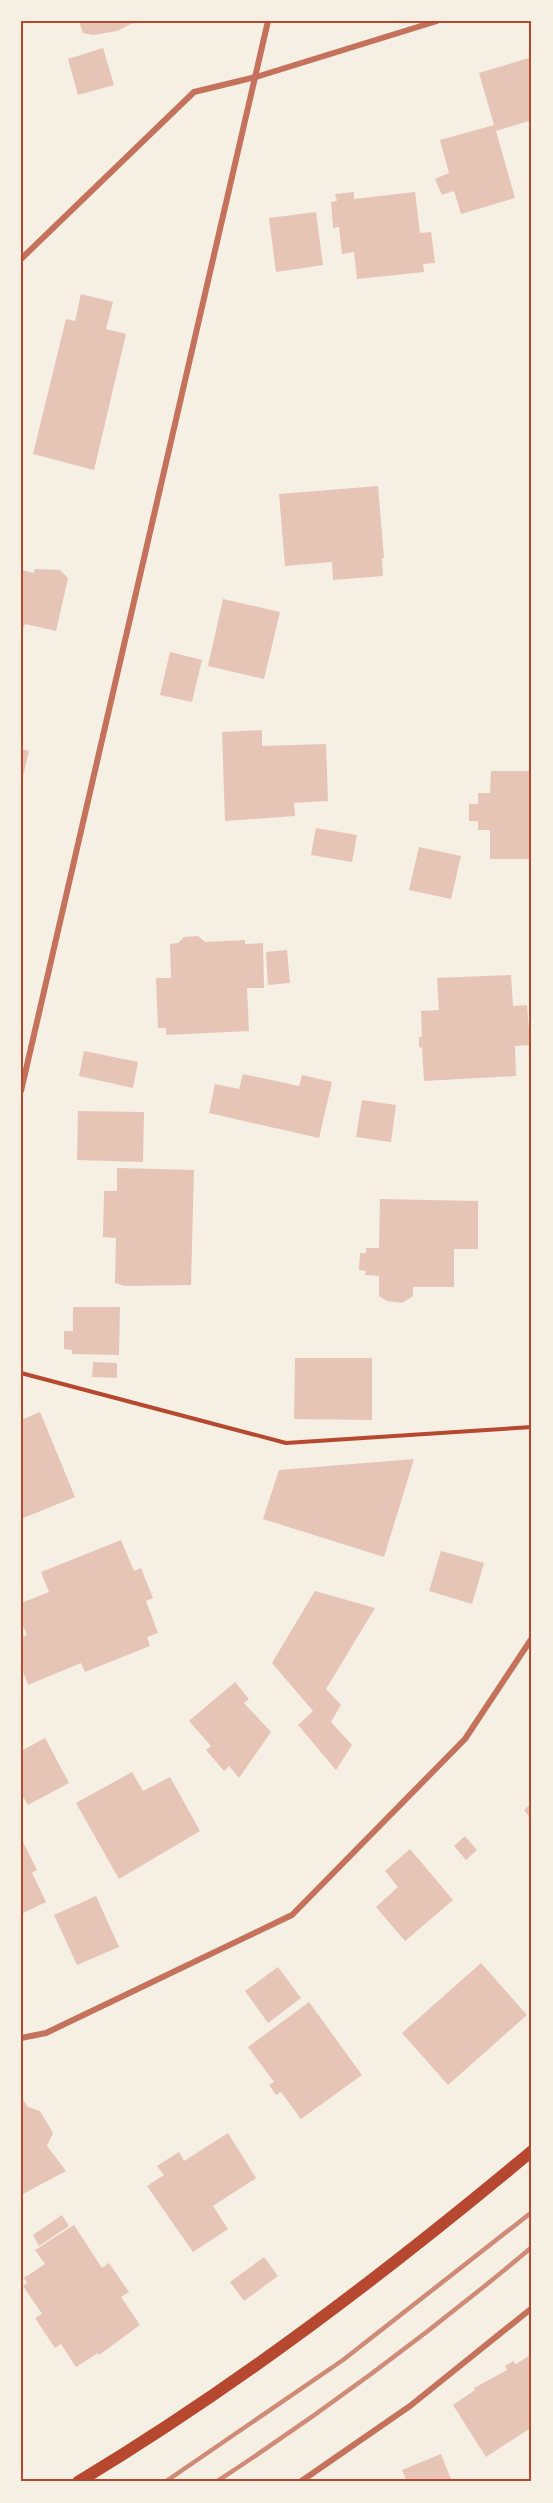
<svg xmlns="http://www.w3.org/2000/svg" width="553" height="2503" viewBox="0 0 553 2503" font-family="'Source Sans 3',sans-serif">
<style>
.building{fill:#e6c5b7}
.lines{fill:none;stroke-linecap:round;stroke-linejoin:round}
.path{stroke:#b5482f;stroke-width:4}
.minor{stroke:#c5725c;stroke-width:6}
.secondary{stroke:#b5482f;stroke-width:12}
.rail{stroke:#cf8b77;stroke-width:4.5}
.neatline{fill:none;stroke:#b5482f;stroke-width:2}
</style>
<rect width="100%" height="100%" fill="#f6efe4"/>
<!-- building -->
<g class="building">
<path d="M79,21H137L117,31L93,35L83,33Z"/>
<path d="M103,48L114,85L78,95L68,59Z"/>
<path d="M532,57V131L529,121L496,131L515,198L461,214L454,191L442,195L435,179L449,173L440,140L494,125L479,73Z"/>
<path d="M354,192V199L415,192L420,233L431,232L435,263L423,264L424,272L357,279L354,252L342,254L339,227L333,228L331,202L337,201L335,194Z"/>
<path d="M316,212L323,265L276,272L269,218Z"/>
<path d="M81,294L113,302L106,329L126,334L94,470L33,454L66,319L75,321Z"/>
<path d="M378,486L384,558H382L383,576L333,580L332,562L285,566L279,494Z"/>
<path d="M35,569L60,570L68,578L56,631L25,624L21,632V570L34,573Z"/>
<path d="M223,599L280,612L264,679L208,666Z"/>
<path d="M170,652L202,660L192,702L160,695Z"/>
<path d="M262,730V746L326,744L328,801L294,803L295,816L225,821L222,732Z"/>
<path d="M21,749L29,751L22,780H21Z"/>
<path d="M491,771H532V859H490V830H478V821H469V804H478V793H490Z"/>
<path d="M316,828L357,835L352,862L311,855Z"/>
<path d="M419,847L461,856L451,899L409,890Z"/>
<path d="M198,936L205,942L245,940V944L263,943L264,988H247L249,1031L166,1035V1028H158L156,978H171L170,944L178,943L184,937Z"/>
<path d="M287,950L290,983L268,985L266,952Z"/>
<path d="M511,975L513,1006L527,1005L530,1045L515,1046L516,1076L424,1081L422,1047L419,1048V1037H422L421,1011L439,1010L437,978Z"/>
<path d="M84,1051L138,1062L133,1088L79,1076Z"/>
<path d="M243,1074L299,1086L302,1075L332,1082L319,1138L209,1113L215,1084L239,1089Z"/>
<path d="M362,1100L396,1105L391,1142L356,1137Z"/>
<path d="M78,1111L144,1112L143,1162L77,1160Z"/>
<path d="M117,1168L194,1170L191,1285L125,1286L115,1283L116,1238L103,1237L104,1191H117Z"/>
<path d="M380,1199L478,1201V1249H454V1287H413V1296L402,1303L387,1301L379,1296V1276L365,1275L366,1271L359,1270L360,1253H366V1248H379Z"/>
<path d="M73,1307H120L119,1355L72,1354V1350L64,1349V1331H73Z"/>
<path d="M295,1358H372V1420L294,1419Z"/>
<path d="M93,1362L117,1363V1378L92,1377Z"/>
<path d="M40,1412L75,1497L21,1519V1420Z"/>
<path d="M414,1459L384,1557L263,1519L279,1470Z"/>
<path d="M121,1540L134,1571L141,1568L153,1598L146,1601L158,1633L147,1637L150,1646L85,1672L81,1663L28,1685L21,1666V1637L27,1635L21,1621V1603L49,1592L41,1572Z"/>
<path d="M441,1551L484,1563L472,1604L429,1591Z"/>
<path d="M315,1591L375,1608L326,1689L341,1705L331,1722L352,1745L336,1770L298,1725L313,1711L272,1663Z"/>
<path d="M235,1682L249,1699L244,1703L271,1732L239,1778L229,1766L224,1771L206,1750L211,1746L189,1721Z"/>
<path d="M45,1738L69,1783L28,1805L21,1793V1751Z"/>
<path d="M132,1772L143,1791L170,1777L200,1831L119,1879L76,1803Z"/>
<path d="M532,1803V1820L524,1810Z"/>
<path d="M465,1836L477,1850L466,1860L454,1846Z"/>
<path d="M21,1838L37,1870L32,1873L46,1902L21,1914Z"/>
<path d="M410,1849L453,1900L405,1941L376,1907L398,1887L385,1871Z"/>
<path d="M96,1896L119,1947L77,1965L54,1915Z"/>
<path d="M481,1963L527,2015L448,2085L402,2033Z"/>
<path d="M278,1967L301,1998L268,2023L245,1991Z"/>
<path d="M309,2002L362,2075L301,2119L281,2092L276,2095L269,2085L274,2082L248,2047Z"/>
<path d="M21,2097L28,2107L40,2111L53,2133L47,2146L66,2171L21,2195Z"/>
<path d="M228,2133L256,2178L213,2206L228,2229L193,2252L147,2186L164,2175L157,2166L179,2152L184,2161Z"/>
<path d="M62,2215L69,2226L39,2246L33,2235Z"/>
<path d="M74,2225L102,2268L109,2263L129,2292L121,2297L140,2325L99,2355L98,2353L76,2367L61,2344L55,2348L35,2318L42,2314L23,2286L27,2283L24,2278L45,2264L35,2250Z"/>
<path d="M264,2257L278,2276L244,2301L230,2282Z"/>
<path d="M532,2354V2427L486,2457L453,2405L475,2390L474,2388L507,2370L505,2366L513,2361L516,2364Z"/>
<path d="M441,2454L452,2482H407L402,2470Z"/>
</g>
<g class="lines">
<!-- path -->
<path class="path" d="M21,1373L286,1443L532,1427"/>
<!-- minor -->
<g class="minor">
<path d="M21,259L194,92L256,77L437,21"/>
<path d="M21,1091L268,21"/>
<path d="M21,2038L46,2033L292,1915L465,1739L532,1638"/>
<path d="M300,2482L410,2406L532,2308"/>
</g>
<!-- secondary -->
<path class="secondary" d="M78,2482C239,2385 388,2271 532,2151"/>
<!-- rail -->
<g class="rail">
<path d="M165,2482L343,2360L532,2212"/>
<path d="M216,2482C326,2410 432,2331 532,2247"/>
</g>
</g>
<!-- border -->
<rect width="553" height="2503" fill="none" stroke="#f6efe4" stroke-width="45"/>
<rect x="22" y="22" width="508" height="2458" class="neatline"/>
</svg>
